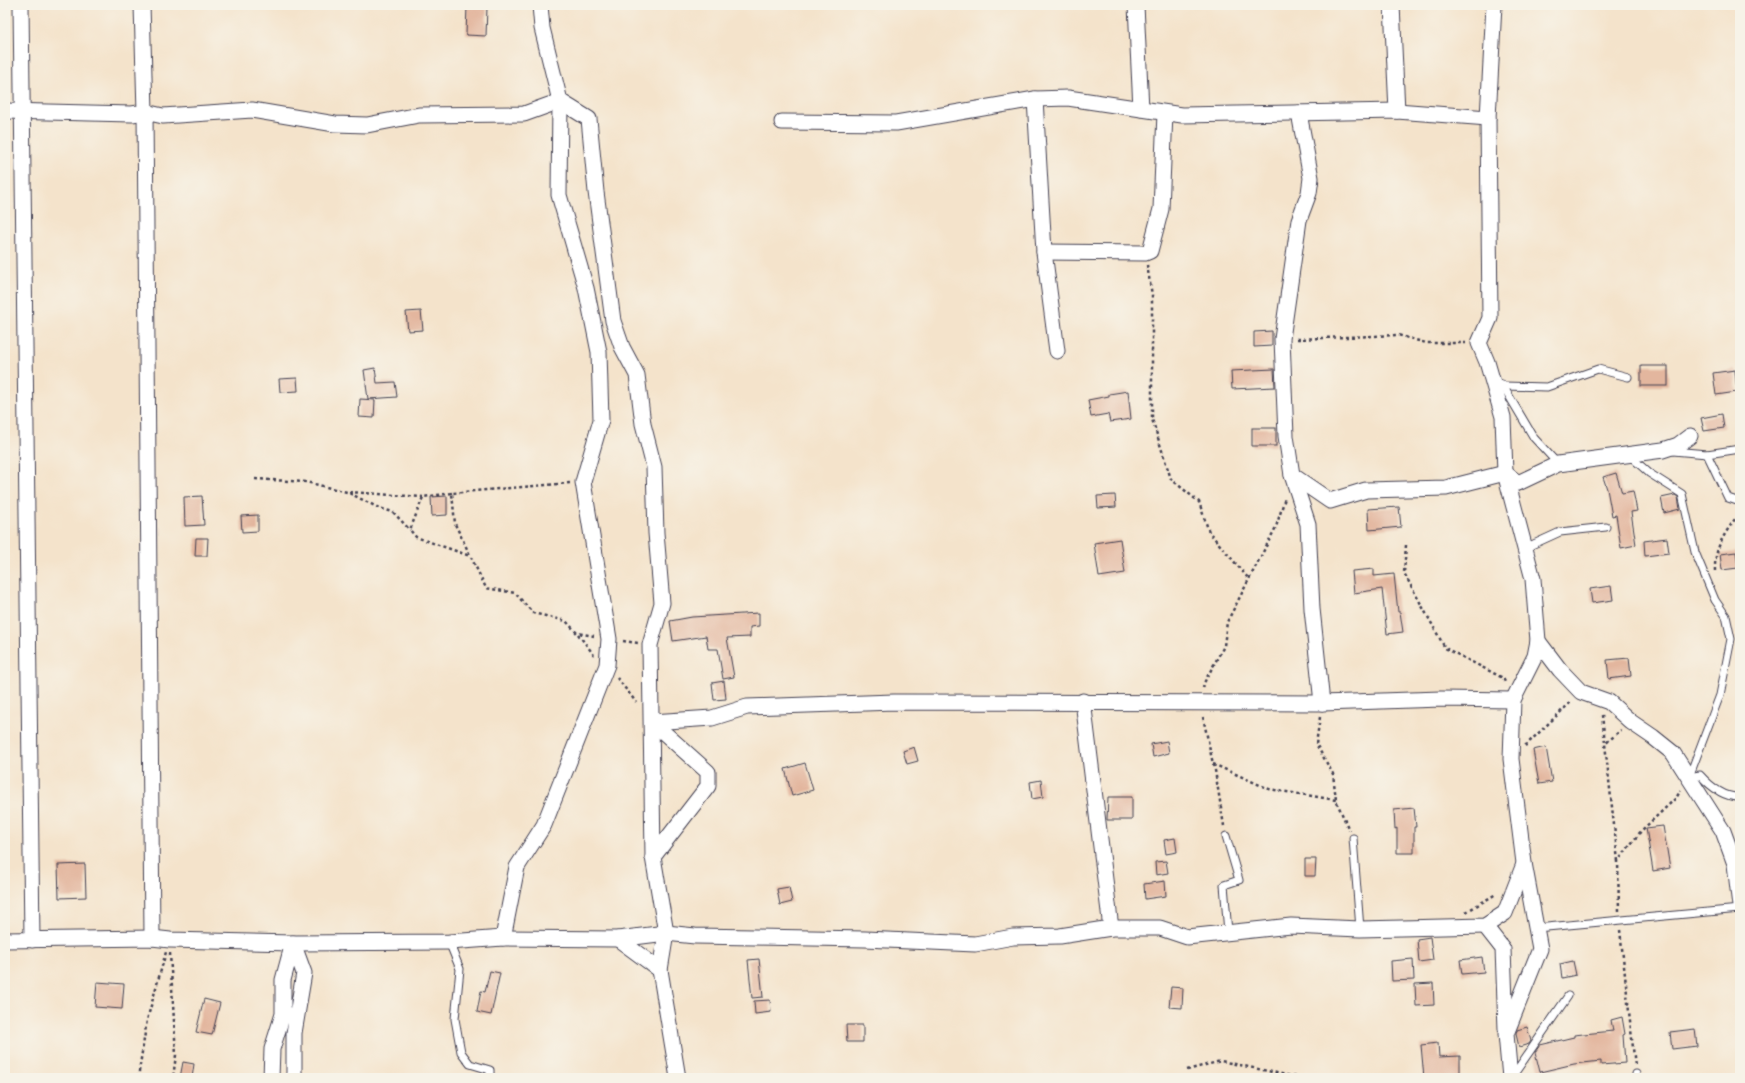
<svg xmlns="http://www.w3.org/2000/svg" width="1745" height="1083" viewBox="0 0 1745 1083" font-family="Kalam,sans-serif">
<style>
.building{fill:#e3b69e}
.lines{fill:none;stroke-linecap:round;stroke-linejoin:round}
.lane-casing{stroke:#423f51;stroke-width:9}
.street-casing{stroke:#423f51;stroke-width:17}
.path{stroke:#423f51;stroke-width:2.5;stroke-dasharray:3 3;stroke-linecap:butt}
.lane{stroke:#fff;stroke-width:7}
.street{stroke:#fff;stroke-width:15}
</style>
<rect width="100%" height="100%" fill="#f7f3e8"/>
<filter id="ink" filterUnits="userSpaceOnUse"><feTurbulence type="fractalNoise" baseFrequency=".025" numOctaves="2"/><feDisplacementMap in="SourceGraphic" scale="8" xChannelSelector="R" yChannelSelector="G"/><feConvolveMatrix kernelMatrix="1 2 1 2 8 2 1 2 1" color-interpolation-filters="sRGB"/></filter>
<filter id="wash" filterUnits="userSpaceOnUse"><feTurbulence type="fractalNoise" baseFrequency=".012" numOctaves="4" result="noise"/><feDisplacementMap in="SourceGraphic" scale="16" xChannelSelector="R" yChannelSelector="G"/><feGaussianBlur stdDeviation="0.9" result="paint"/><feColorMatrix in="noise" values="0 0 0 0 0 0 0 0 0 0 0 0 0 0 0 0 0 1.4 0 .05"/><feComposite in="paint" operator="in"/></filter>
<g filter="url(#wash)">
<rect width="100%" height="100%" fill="#f4e3cb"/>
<g id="blocks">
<!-- building -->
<g class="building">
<path d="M467,6L487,7L486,36L466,35Z"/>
<path d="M421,311L423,330L408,331L406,312Z"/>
<path d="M1272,331V346L1254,347V332Z"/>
<rect x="1641" y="366" width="27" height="20"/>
<path d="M375,368L377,383L395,382L397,397L368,399L364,370Z"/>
<path d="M1274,369L1275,387L1232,389L1231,371Z"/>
<path d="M1735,370L1737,392L1716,395L1713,373Z"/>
<path d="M297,378L298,391L280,392L279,379Z"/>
<path d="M1128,391L1131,419L1110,422L1108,414L1091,417L1088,400L1109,396V394Z"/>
<path d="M360,399L375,400L374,418L359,417Z"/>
<path d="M1722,414L1724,428L1704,431L1701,418Z"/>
<rect x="1252" y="428" width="24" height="18"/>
<path d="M1616,473L1622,493L1633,491L1637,511L1631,512L1636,545L1621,548L1616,515L1612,516L1607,489L1603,477Z"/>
<path d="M1115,495L1116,507L1098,508L1097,496Z"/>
<path d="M1675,495L1678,497L1680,509L1664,513L1661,498Z"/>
<path d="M202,496L204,525L185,526L184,497Z"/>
<path d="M447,496V515L432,516L431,497Z"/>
<path d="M1399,507L1401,527L1369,530L1368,509Z"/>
<path d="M258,515V531L242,532L241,516Z"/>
<path d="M196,538H208L207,556H195Z"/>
<path d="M1667,538L1669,553L1645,556L1644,541Z"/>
<path d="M1120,539L1125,573L1099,577L1094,543Z"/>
<path d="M1736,552L1738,568L1722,570L1720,554Z"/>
<path d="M1374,569V576L1394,574L1398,612H1400L1403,632L1387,634L1382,589L1354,593L1352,571Z"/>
<path d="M1611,586L1613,600L1592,603L1590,589Z"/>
<path d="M759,613V626L750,627V637L727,638L734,677L723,679L718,649H708L706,636L673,641L670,621L692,617Z"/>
<path d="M1629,658L1631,676L1609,679L1607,660Z"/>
<path d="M724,681L726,699L714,700L712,683Z"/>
<path d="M1167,741L1169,753L1153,757L1151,744Z"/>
<path d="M914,747L918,761L907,764L903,751Z"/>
<path d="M1546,747L1552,782L1539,784L1533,750Z"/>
<path d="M805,763L813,790L792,796L785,769Z"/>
<path d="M1041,780L1043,797L1032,799L1030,782Z"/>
<path d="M1108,797H1132V820H1107Z"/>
<path d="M1414,808L1416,827H1414V853H1397V828L1395,829L1394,810Z"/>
<path d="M1663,826L1670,868L1653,871L1646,828Z"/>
<path d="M1175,838L1177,852L1166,854L1164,840Z"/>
<path d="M1305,859H1316L1315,876H1305Z"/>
<path d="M1166,861L1168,873L1156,875L1155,862Z"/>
<path d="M85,864L86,897L59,898L58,865Z"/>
<path d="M1165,881L1166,896L1145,899L1144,884Z"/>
<path d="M789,887L792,902L780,905L777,889Z"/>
<path d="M1430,937L1433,960L1419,962L1417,939Z"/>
<path d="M1482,957L1484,972L1462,974L1460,960Z"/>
<path d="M759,959L763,997L752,998L748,960Z"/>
<path d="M1413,959L1414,980L1392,981L1391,961Z"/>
<path d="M1573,961L1576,975L1562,978L1560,964Z"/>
<path d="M490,971L500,973L491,1015L477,1012L481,991L485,992Z"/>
<path d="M97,982L124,984L122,1009L95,1007Z"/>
<path d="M1433,983L1434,1005L1416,1006L1415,984Z"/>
<path d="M1171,987L1183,988L1182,1008L1169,1007Z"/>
<path d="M204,999L220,1003L212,1035L196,1032Z"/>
<path d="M770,1000L771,1012L755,1014L754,1001Z"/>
<path d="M1622,1017L1625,1034L1623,1035L1625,1063L1601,1065V1061L1574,1064L1540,1072L1535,1052L1540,1045L1574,1037V1035L1613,1031L1611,1020Z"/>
<path d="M846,1025H863V1042H847Z"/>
<path d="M1527,1027L1531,1041L1529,1044L1519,1047L1516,1034L1517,1030Z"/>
<path d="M1695,1029L1697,1046L1672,1049L1670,1032Z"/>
<path d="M1438,1043L1439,1057L1460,1056V1078H1424L1421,1045Z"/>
<path d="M183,1062L194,1064L192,1078H180Z"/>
</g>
</g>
</g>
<g filter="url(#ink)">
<use href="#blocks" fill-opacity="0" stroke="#423f51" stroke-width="1"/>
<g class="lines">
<!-- lane casing -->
<g class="lane-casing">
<g id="lane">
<path d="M1502,384L1534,438L1558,464"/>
<path d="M1504,386L1547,387L1598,369L1628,377"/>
<path d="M1673,451L1707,454L1740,449"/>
<path d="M1707,454L1728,498L1740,502"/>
<path d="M1630,456L1649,473L1682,494L1695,552L1715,600L1726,616L1731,639L1720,695L1689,777"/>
<path d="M1525,548L1560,532L1606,527"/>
<path d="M1689,777L1700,775C1710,786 1724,798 1740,797"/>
<path d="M1226,836L1239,880L1224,885L1228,932"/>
<path d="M1353,838L1360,929"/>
<path d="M1536,928L1740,909"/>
<path d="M449,942L460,969L455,1019L461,1052L470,1064L490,1070V1078"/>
<path d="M1636,1074V1078"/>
<path d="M1512,1077L1568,996"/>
</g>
</g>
<!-- street casing -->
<g class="street-casing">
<g id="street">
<path d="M21,5L32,940"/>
<path d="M540,5L542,28L560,101L589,119L596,192L613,321L622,347L637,375L643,424L654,467L656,533L662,603L650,645L653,857L666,933L660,970L678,1078"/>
<path d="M1136,5L1141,109"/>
<path d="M1392,5L1397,111"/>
<path d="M1494,5L1488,118L1490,318L1479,343L1487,362L1503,417L1505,473L1533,579L1538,641L1535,656L1513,700L1511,759L1524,863L1540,949L1506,1034L1510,1078"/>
<path d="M1035,99L1044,252L1057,351"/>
<path d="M5,111L132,114L145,112L142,5"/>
<path d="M1299,113L1311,178L1309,193L1299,220L1282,339L1286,436L1292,475L1308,524L1312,609L1322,703"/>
<path d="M782,122L896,123L1035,99L1068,98L1182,115L1397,111L1488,118"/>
<path d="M1044,252L1145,253L1150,251L1161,209L1165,113"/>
<path d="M1292,475L1330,501L1366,490L1446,488L1505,473L1518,483L1558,464L1663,450L1678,445L1690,436"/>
<path d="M1538,641L1560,670L1581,692L1609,702L1631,722L1653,737L1673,753L1723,831L1735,864L1740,906"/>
<path d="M1083,701L1111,928"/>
<path d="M652,722L712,718L747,707L894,702L1322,703L1441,699L1513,700"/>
<path d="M652,722L708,772V786L653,857"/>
<path d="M1485,926L1503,949L1506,1029"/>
<path d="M152,938L145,112L163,116L252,110L335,124L367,125L419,115L524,114L560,101L559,195L586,288L599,352L601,420L583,482L609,639L607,665L544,825L517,867L503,938"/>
<path d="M5,940L152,938L170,940L293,943L449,942L503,938L618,939"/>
<path d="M660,970L618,939L666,933L695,936L865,939L975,944L1013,937L1060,936L1111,928H1160L1187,937L1291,926L1360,929L1485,926L1505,913L1524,864"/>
<path d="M271,1078L272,1049L283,1014V980L293,943L304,973L294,1033V1078"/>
</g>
</g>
<!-- path -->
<g class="path">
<path d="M1147,265L1152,295V419L1171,479L1199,502L1209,532L1248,578"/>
<path d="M1297,339L1398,335L1426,343H1466"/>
<path d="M255,479L306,482L347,492L379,508L393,512L410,530"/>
<path d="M570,483L452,493L455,524L486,588L515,593L533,613L566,621L577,633L594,636"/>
<path d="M349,492L423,497"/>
<path d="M452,493L423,497L410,530L416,537L470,556"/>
<path d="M1406,545L1404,573L1445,648L1503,678L1506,684"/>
<path d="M1715,571C1714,546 1726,532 1740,512"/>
<path d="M578,634L594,655"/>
<path d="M623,641L638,643"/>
<path d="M617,678L636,702"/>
<path d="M1203,688L1205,681L1224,646L1227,622L1276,527L1285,498"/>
<path d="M1602,715L1605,743"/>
<path d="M1203,717L1213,764L1269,789L1336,800"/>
<path d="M1320,717L1316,744L1333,774L1336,800L1349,830"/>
<path d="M1525,746L1572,701"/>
<path d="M1214,764L1224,826"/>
<path d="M1618,861L1605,744L1621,730"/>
<path d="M1619,911L1618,861L1641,831L1676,798L1681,790"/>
<path d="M1466,912L1496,894"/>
<path d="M1620,930L1635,1066"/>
<path d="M170,953L176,1055L173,1078"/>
<path d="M1187,1070L1221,1061L1300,1078"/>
<path d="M138,1078L147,1020L166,952"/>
</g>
<!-- lane -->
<use href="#lane" class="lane"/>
<!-- street -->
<use href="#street" class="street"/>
</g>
</g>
<!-- margin -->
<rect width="1745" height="1083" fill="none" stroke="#f7f3e8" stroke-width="20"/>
</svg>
